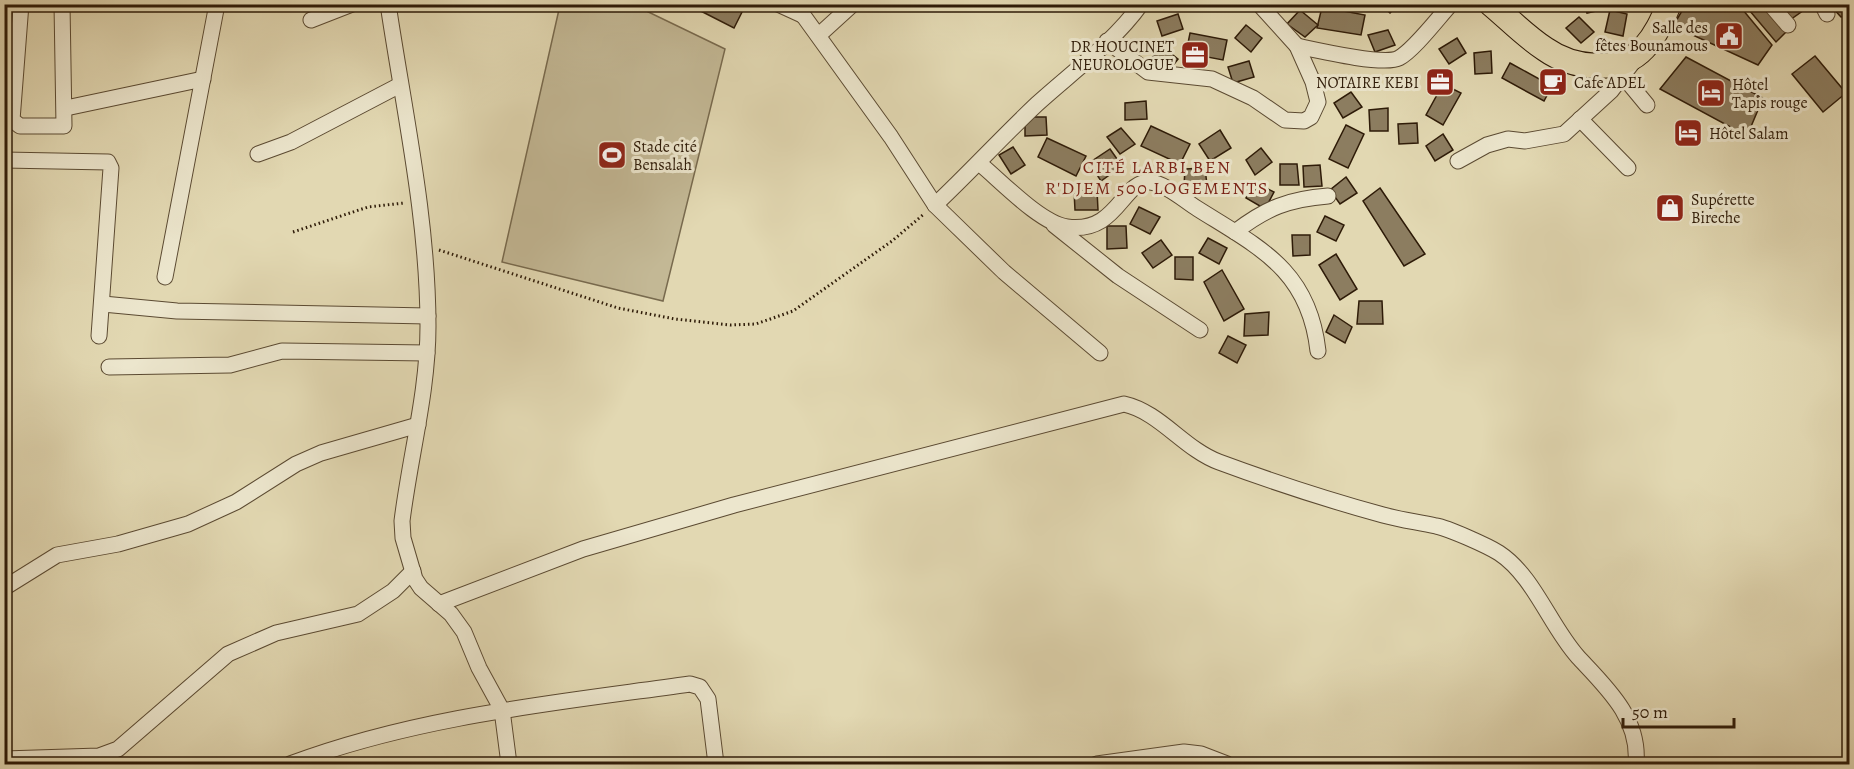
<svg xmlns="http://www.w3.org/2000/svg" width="1854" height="769" viewBox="0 0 1854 769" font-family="Alegreya,serif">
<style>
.green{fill:#c3b895;stroke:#786a4e;stroke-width:1.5}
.building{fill:#8c7d60;stroke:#2e1b08;stroke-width:1.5}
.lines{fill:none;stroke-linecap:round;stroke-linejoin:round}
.minor-casing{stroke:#5b4a32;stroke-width:17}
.primary-casing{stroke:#2e1b08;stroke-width:26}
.path{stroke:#2e1b08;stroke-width:3;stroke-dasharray:1.5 3;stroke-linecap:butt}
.minor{stroke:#ece6cd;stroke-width:15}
.primary{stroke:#e2d8b2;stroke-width:24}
.labels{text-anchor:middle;stroke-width:6;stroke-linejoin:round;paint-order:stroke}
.poi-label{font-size:16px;fill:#2e1b08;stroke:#ece6cd;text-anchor:start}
.neighbourhood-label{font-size:18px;letter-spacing:1.5px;fill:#7a1f14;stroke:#ece6cd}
</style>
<rect width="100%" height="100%" fill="#e2d8b2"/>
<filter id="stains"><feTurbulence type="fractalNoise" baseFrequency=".00333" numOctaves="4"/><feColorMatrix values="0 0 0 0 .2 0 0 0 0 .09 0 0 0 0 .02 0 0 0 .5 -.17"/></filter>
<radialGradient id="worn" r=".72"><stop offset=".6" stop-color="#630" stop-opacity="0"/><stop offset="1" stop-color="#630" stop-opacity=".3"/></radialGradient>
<!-- green -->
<path class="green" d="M560,5H634L725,49L663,301L502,262Z"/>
<!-- building -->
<g class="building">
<path d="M687,4H732L743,10L734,28Z"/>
<path d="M1380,4H1398L1390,13Z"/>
<path d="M1584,4H1604L1605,9L1587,13Z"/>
<path d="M1686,4H1738L1772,45L1758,65L1673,26Z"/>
<path d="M1744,4H1764L1786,32L1776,42Z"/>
<path d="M1773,4H1806L1804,10L1787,22Z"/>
<path d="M1829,4H1850V16L1841,17Z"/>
<path d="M1322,7L1365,15L1361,35L1317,28Z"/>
<path d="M1300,10L1318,25L1305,37L1287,24Z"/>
<path d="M1610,10L1627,14L1623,36L1605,32Z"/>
<path d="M1178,14L1183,29L1162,36L1157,21Z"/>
<path d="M1579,17L1594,32L1581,43L1566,28Z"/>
<path d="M1246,25L1262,38L1251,52L1235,38Z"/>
<path d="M1388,30L1395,45L1375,52L1368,35Z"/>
<path d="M1190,33L1227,40L1223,60L1186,53Z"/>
<path d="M1457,38L1466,53L1449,64L1439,49Z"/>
<path d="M1162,46L1178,59L1167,73L1150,60Z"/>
<path d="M1491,51L1492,73L1475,74L1474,53Z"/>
<path d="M1815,56L1846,93L1823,112L1792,74Z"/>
<path d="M1686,57L1763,98L1747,136L1660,89Z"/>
<path d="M1249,61L1254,77L1233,83L1228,67Z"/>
<path d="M1510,63L1552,86L1544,101L1502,78Z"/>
<path d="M1443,84L1461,93L1443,125L1426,115Z"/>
<path d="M1351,92L1362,107L1343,118L1334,103Z"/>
<path d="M1146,101L1147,119L1125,120V103Z"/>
<path d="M1388,108V131H1370L1369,110Z"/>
<path d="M1025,117H1046L1047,135L1025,136Z"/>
<path d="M1417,123L1418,143L1399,144L1398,124Z"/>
<path d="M1346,125L1364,134L1348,168L1329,159Z"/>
<path d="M1151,126L1190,144L1180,164L1141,146Z"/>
<path d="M1121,128L1135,144L1120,154L1107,137Z"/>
<path d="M1220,130L1231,148L1210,161L1199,144Z"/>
<path d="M1443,134L1453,150L1435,161L1426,146Z"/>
<path d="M1047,138L1086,156L1076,176L1038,157Z"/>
<path d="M1013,147L1025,165L1011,174L999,155Z"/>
<path d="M1261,148L1272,162L1255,175L1246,160Z"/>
<path d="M1110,149L1122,166L1101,181L1089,163Z"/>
<path d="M1280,164H1297L1299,185H1280Z"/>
<path d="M1320,165L1322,186L1304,187L1303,166Z"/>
<path d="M1205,168L1207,185L1184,186L1185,169Z"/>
<path d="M1346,177L1357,193L1340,204L1330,190Z"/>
<path d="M1254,182L1274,192L1265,209L1246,198Z"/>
<path d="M1380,188L1425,254L1404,266L1363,201Z"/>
<path d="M1097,190L1098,210H1075L1074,191Z"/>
<path d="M1139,207L1160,217L1150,234L1130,224Z"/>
<path d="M1325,216L1344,225L1336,241L1317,232Z"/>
<path d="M1107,226H1126L1127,248L1107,249Z"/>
<path d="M1292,235H1310V255L1293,256Z"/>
<path d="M1208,238L1227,248L1219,264L1199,253Z"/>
<path d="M1161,240L1172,255L1153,268L1142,253Z"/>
<path d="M1336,254L1357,289L1340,300L1319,265Z"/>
<path d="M1175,257H1193V280L1175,279Z"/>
<path d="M1222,270L1244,309L1224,321L1204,282Z"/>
<path d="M1359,301H1382L1383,324H1357Z"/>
<path d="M1269,312L1268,335L1244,336L1245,314Z"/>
<path d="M1334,315L1352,327L1345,343L1326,332Z"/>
<path d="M1228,336L1246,345L1237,363L1219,353Z"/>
</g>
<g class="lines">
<!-- minor casing -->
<g class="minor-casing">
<g id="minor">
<path d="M21,4L12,120L20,126H64L62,4"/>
<path d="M388,4C404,111 428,219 428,326C428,392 410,456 402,521L403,538L415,579L421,588L451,614L464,632L479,668L502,710L509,764"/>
<path d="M778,4L802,15"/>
<path d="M795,4L891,137L935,205L1004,272L1100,353"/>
<path d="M1770,4L1788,25"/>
<path d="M1822,4L1827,14"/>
<path d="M311,20L352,4"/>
<path d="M819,35L853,4"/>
<path d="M1107,41L1148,72L1212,79L1253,98L1285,120L1304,121L1311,117L1318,102L1313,82L1297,46L1259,4"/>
<path d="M1297,46C1316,50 1384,66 1399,58C1414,50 1438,18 1451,4"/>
<path d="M1623,76L1647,105"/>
<path d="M66,108L203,79"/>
<path d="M1580,119L1628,168"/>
<path d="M258,154L291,142L400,85"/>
<path d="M4,160L108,162L111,168L99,336"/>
<path d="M1458,161L1487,145L1508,139L1525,141L1564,134L1611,91L1636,58"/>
<path d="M979,163C1001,181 1040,223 1067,227C1118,234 1122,180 1150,182C1165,183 1185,201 1198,209C1260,248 1309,270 1318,351"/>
<path d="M935,205C970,172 1002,137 1037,104C1071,73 1114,42 1141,4"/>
<path d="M1054,225L1118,276L1200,330"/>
<path d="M1235,232C1266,208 1289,199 1328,196"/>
<path d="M165,277L217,4"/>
<path d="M103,304L177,311L428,316"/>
<path d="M109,367L230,365L282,351L427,353"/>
<path d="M4,588L57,555L118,544L188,524L236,502L296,464L321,453L418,425"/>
<path d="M439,604L583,549L734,505L1124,404C1160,412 1184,449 1219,462C1273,482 1328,500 1383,515C1401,520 1418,522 1436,526C1448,528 1488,546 1499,553C1534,576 1550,626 1578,657C1607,688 1640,718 1636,764"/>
<path d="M4,759L99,756L118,749L228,654L276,633L358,614L393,591L413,571"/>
<path d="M290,764C418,716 555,703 690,684L700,687L708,699L716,764"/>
<path d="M1097,764L1184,752L1201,754L1227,764"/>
</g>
</g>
<!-- primary casing -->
<g class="primary-casing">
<path id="primary" d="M1491,4C1509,19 1525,36 1545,49C1572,68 1619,75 1644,48C1656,35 1662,21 1669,4"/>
</g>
<!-- path -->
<g class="path">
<path d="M293,232L368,207L404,203"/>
<path d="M439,250L618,308L675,319L730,325L756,324L793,311L892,241L924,214"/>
</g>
<!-- minor -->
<use href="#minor" class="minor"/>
<!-- primary -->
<use href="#primary" class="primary"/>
</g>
<!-- icons -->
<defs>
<g id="civic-square" transform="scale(1.5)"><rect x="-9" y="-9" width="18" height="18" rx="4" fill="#8f2418" stroke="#ece6cd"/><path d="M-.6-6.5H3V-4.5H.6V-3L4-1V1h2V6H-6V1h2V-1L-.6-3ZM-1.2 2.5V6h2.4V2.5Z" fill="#fff"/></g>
<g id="office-square" transform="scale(1.5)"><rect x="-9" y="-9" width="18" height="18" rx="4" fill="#8f2418" stroke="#ece6cd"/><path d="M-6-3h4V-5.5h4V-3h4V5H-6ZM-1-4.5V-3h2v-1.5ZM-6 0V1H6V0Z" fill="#fff"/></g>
<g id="cafe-square" transform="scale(1.5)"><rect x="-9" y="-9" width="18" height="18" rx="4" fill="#8f2418" stroke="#ece6cd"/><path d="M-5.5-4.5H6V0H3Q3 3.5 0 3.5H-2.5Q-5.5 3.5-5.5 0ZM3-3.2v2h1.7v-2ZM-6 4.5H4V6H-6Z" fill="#fff"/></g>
<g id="hotel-square" transform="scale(1.5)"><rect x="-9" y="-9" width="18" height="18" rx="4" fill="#8f2418" stroke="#ece6cd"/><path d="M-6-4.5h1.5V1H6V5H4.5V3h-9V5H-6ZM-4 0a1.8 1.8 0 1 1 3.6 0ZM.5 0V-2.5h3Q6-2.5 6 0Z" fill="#fff"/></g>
<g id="stadium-square" transform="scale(1.5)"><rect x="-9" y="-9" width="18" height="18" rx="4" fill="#8f2418" stroke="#ece6cd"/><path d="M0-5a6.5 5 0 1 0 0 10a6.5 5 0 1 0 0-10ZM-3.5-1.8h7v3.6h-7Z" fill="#fff"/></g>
<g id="shop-square" transform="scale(1.5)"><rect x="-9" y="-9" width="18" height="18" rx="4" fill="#8f2418" stroke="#ece6cd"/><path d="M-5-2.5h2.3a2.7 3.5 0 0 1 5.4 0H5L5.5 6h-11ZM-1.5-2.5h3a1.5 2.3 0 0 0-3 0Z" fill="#fff"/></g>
</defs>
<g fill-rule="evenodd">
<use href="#civic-square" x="1729" y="36"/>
<use href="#office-square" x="1195" y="55"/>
<use href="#office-square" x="1440" y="82"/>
<use href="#cafe-square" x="1553" y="82"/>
<use href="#hotel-square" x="1711" y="93"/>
<use href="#hotel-square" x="1688" y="133"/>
<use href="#stadium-square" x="612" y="155"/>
<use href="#shop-square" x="1670" y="208"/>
</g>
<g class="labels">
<!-- poi labels -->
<g class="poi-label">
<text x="1708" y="33" text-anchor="end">Salle des<tspan x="1708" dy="18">fêtes Bounamous</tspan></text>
<text x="1174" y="52" text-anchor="end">DR HOUCINET<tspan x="1174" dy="18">NEUROLOGUE</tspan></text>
<text x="1419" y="88" text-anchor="end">NOTAIRE KEBI</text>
<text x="1574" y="88">Cafe ADEL</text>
<text x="1732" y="90">Hôtel<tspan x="1732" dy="18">Tapis rouge</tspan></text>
<text x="1709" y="139">Hôtel Salam</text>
<text x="633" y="152">Stade cité<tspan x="633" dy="18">Bensalah</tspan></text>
<text x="1691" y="205">Supérette<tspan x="1691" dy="18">Bireche</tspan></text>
</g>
<!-- neighbourhood labels -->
<g class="neighbourhood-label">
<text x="1157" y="173">CITÉ LARBI BEN<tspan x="1157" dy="21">R'DJEM 500 LOGEMENTS</tspan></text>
</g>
</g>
<!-- margin -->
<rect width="1854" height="769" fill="none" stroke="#e2d8b2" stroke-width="24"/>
<rect x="6" y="6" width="1842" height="757" fill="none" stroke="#2e1b08" stroke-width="3"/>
<rect x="12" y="12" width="1830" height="745" fill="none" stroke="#2e1b08" stroke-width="1.5"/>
<!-- scale -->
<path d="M1623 718v9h111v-9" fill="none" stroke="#2e1b08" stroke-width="3"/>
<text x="1632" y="718" font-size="18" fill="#2e1b08" stroke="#ece6cd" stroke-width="4.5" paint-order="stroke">50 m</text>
<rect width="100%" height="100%" filter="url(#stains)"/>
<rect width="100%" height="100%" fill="url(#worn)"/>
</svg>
